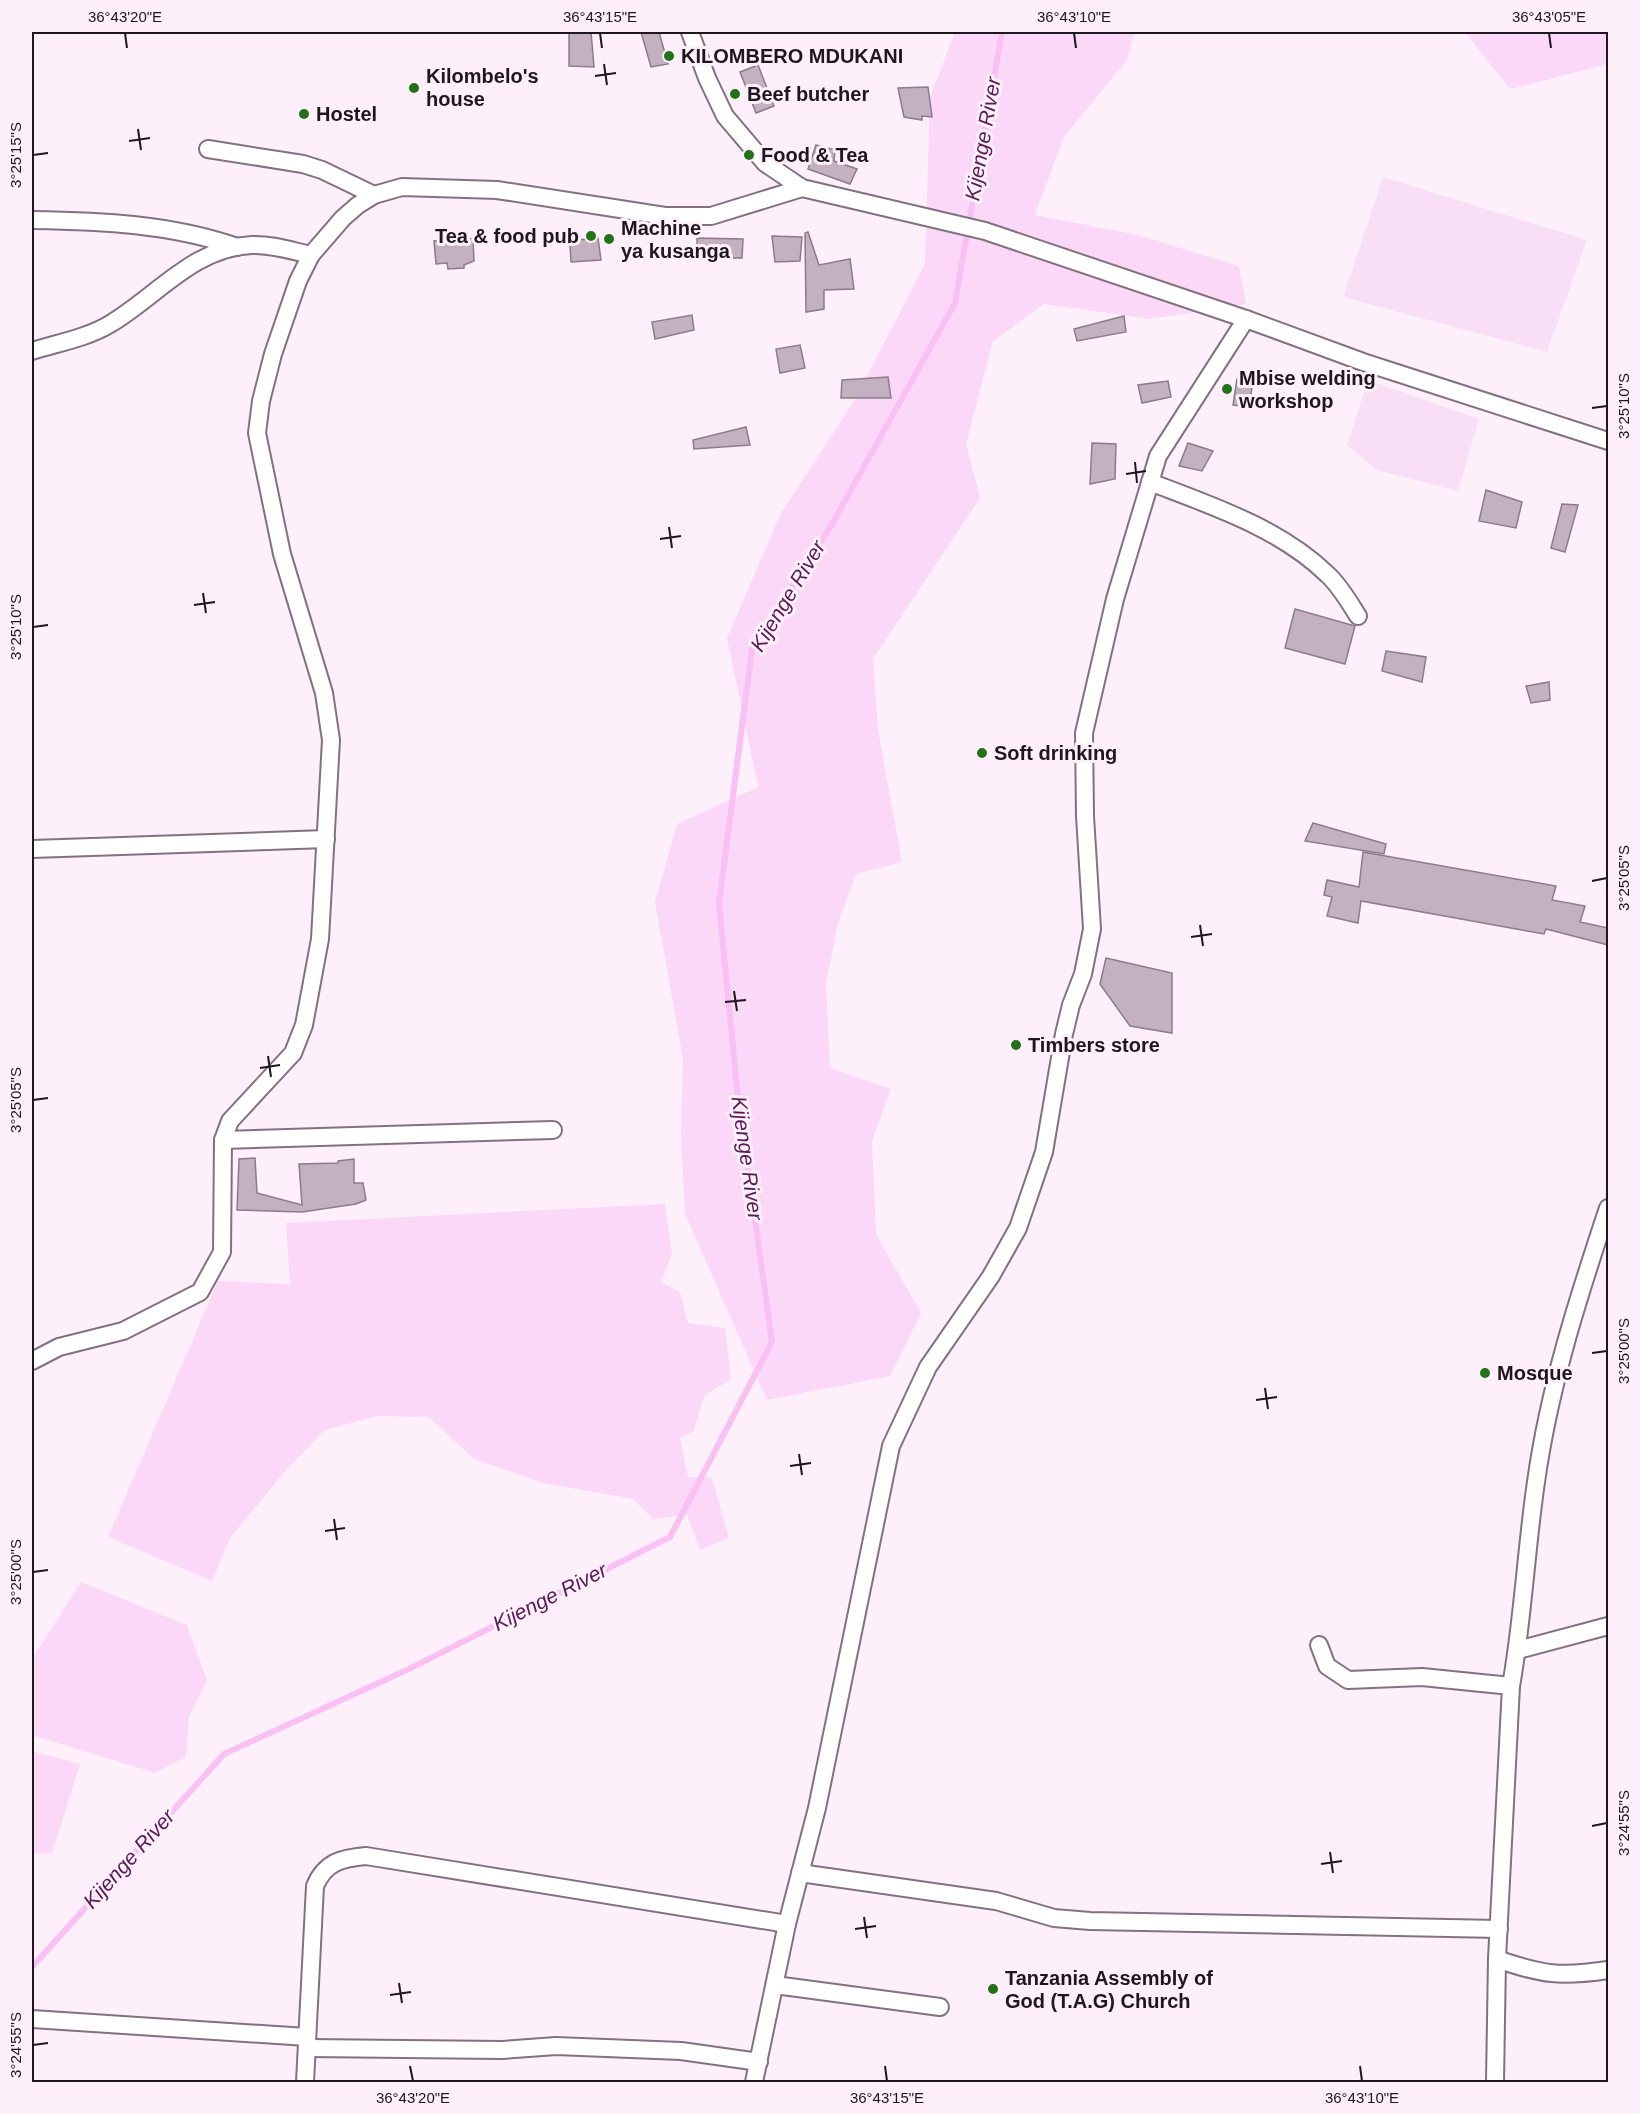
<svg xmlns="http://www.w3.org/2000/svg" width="1640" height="2114" viewBox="0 0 1640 2114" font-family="Arial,sans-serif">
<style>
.built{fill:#f9dff6}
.green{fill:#fbd8f7}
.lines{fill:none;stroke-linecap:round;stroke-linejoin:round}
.stream{stroke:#f9c0f3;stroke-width:6}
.building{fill:#c3b0c1;stroke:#8d7b8b;stroke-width:1.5}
.street-casing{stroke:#837180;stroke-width:20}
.street{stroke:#fff;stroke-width:16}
.ticks{fill:none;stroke:#1e171d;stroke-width:2}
.poi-dot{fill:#23721a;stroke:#fdf0fb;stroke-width:2}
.labels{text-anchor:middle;stroke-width:6;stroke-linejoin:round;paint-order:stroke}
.poi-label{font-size:20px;font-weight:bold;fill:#1e171d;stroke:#fdf0fb;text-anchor:start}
.water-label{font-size:21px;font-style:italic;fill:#591956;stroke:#fdf0fb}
.neatline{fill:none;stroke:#1e171d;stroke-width:2}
.ticks-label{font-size:15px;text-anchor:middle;fill:#1e171d}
</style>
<rect width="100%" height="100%" fill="#fdf0fb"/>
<!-- built -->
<g class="built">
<path d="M1383,177L1587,240L1547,352L1343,297Z"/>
<path d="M1368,380L1479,419L1458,491L1377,470L1347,445Z"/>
</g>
<!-- green -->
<g class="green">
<path d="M955,32H1135L1127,60L1064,137L1035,215L1138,235L1239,266L1246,304L1149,319L1044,304L993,341L966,444L980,498L873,659L878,730L902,862L856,874L838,923L826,983L830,1068L891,1089L872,1141L876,1234L921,1313L890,1376L767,1400L685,1214L681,1136L683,1059L655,902L677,824L758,787L727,638L780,515L854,401L925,264L930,97Z"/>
<path d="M1465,32H1608V64L1510,89Z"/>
<path d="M665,1204L672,1254L661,1282L680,1292L688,1323L725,1328L731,1379L705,1395L693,1432L680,1438L688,1477L712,1478L729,1538L700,1550L687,1515L653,1519L633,1499L543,1483L474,1459L429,1417L377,1416L325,1430L287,1469L230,1538L212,1581L108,1537L218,1281L290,1284L286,1223Z"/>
<path d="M81,1582L187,1625L207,1680L189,1716L186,1757L155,1773L32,1735V1659Z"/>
<path d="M32,1751L80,1764L52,1853L32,1854Z"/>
</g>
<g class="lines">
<!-- stream -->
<path class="stream" d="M32,1967L224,1754L411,1668L670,1537L772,1342L737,1089L719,903L752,649L831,526L955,303L1002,32"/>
</g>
<!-- building -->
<g class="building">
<path d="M569,32H591L594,67L569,66Z"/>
<path d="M641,32H659L668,64L651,67Z"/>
<path d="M758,65L774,106L756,113L740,72Z"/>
<path d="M928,87L932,117L922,116V120L904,117L898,88Z"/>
<path d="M816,145L835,150L834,161L857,169L850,184L808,169Z"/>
<path d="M465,232L466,238L473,239L474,261L464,265V268L448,269L447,263L436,264L434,241L441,240L440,236L446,234Z"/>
<path d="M808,232L819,265L850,259L854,289L824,290V309L806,312L805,233Z"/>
<path d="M772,236L802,237L800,261L775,262Z"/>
<path d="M598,238L601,260L571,262L570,245H576V240Z"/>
<path d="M697,238L743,239L742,258H697Z"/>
<path d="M692,315L694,330L655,339L652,322Z"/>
<path d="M1124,316L1126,332L1077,341L1074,329Z"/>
<path d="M800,345L805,368L780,373L776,349Z"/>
<path d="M888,377L891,398H841L842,380Z"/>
<path d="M1237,379L1253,381L1249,407L1233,405Z"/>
<path d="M1168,381L1171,397L1142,403L1138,385Z"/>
<path d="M746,427L750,445L694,449L693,440Z"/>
<path d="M1092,443L1116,444L1115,479L1090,484Z"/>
<path d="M1188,443L1213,451L1202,471L1179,466Z"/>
<path d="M1486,490L1522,502L1516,528L1479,521Z"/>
<path d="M1562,504L1578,505L1565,552L1551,548Z"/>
<path d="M1295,609L1355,626L1345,664L1285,648Z"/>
<path d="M1386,651L1426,657L1422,682L1382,671Z"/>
<path d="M1549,682L1550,700L1531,703L1526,686Z"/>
<path d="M1313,823L1386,844L1384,854L1305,841Z"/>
<path d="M1363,852L1556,886L1552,900L1585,906L1580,922L1608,928V945L1546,929L1544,934L1361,901L1358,923L1327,916L1332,897L1324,895L1327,880L1359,887Z"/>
<path d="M1106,958L1172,973V1033L1130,1026L1100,984Z"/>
<path d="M255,1158L257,1193L302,1205L299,1164L338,1163V1161L354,1159V1183H363L366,1200L356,1204L302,1212L237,1210L239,1159Z"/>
</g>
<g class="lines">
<!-- street casing -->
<g class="street-casing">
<g id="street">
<path d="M690,32L707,78L725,116L765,163L802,188L985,231L1246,319L1363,362L1608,441"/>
<path d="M208,149L303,164L322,170L374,195"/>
<path d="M32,220C101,221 171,224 237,247"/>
<path d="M32,351C57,343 87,338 110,324C156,297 194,247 252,245C271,244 292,251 311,255"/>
<path d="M1150,482C1212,506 1280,528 1328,575C1340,586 1349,602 1358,616"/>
<path d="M32,849L326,839"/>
<path d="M223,1140L553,1130"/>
<path d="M32,1361L59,1347L123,1331L200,1292L222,1252L223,1140L230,1121L293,1053L304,1025L320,939L331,740L324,693L282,554L257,433L261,401L273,354L298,281L311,255L343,218L358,205L374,195L402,187L497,190L665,216H711L802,188"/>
<path d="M1319,1645L1327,1666L1348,1680L1422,1677L1511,1686"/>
<path d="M1518,1650L1608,1626"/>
<path d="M800,1873L996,1901L1054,1918L1090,1921L1499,1929"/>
<path d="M1497,1959C1542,1975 1561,1977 1608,1970"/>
<path d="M775,1985L940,2007"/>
<path d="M32,2019L307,2037"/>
<path d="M307,2048L502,2050L556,2046L681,2051L759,2062"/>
<path d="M305,2082L315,1886C325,1862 342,1858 366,1856L787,1924"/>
<path d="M754,2082L787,1924L817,1808L891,1446L928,1367L991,1276L1018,1228L1044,1152L1064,1034L1071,1005L1083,974L1092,929L1085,816L1084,733L1115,599L1158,456L1246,319"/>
<path d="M1495,2082L1497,1959L1511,1686C1523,1619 1526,1550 1536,1482C1549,1388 1578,1298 1608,1208"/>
</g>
</g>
<!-- street -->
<use href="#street" class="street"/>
</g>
<!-- ticks -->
<path class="ticks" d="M125,33L127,48M600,33L602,48M1074,33L1076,48M1549,33L1551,48M604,64L607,85M595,76L616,73M138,129L141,150M129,141L150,138M33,155L48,153M1592,408L1607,406M1135,462L1137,483M1126,474L1146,471M669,527L672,548M660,539L681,536M203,593L206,613M194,605L215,602M33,627L48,625M1592,881L1607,878M1200,925L1203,946M1191,937L1212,934M734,991L737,1011M725,1002L746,1000M268,1056L271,1077M260,1068L280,1065M33,1100L48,1098M1592,1353L1607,1351M1265,1388L1268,1409M1256,1400L1277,1397M799,1454L802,1475M790,1466L811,1463M334,1519L337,1540M325,1531L345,1528M33,1572L48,1570M1592,1826L1607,1823M1330,1852L1333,1873M1321,1864L1342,1861M864,1917L867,1938M855,1929L876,1926M399,1983L402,2003M390,1995L411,1992M33,2045L48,2043M410,2066L413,2081M885,2066L887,2081M1360,2066L1362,2081"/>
<!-- markers -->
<g class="poi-dot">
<circle cx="669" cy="56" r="6"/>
<circle cx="414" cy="88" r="6"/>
<circle cx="735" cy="94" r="6"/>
<circle cx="304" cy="114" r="6"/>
<circle cx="749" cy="155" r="6"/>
<circle cx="591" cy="236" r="6"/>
<circle cx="609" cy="239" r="6"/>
<circle cx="1227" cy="389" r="6"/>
<circle cx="982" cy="753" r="6"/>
<circle cx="1016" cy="1045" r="6"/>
<circle cx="1485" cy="1373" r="6"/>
<circle cx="993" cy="1989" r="6"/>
</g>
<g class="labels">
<!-- poi labels -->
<g class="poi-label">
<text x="681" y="63">KILOMBERO MDUKANI</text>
<text x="426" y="83">Kilombelo's<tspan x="426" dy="23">house</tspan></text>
<text x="747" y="101">Beef butcher</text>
<text x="316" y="121">Hostel</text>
<text x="761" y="162">Food &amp; Tea</text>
<text x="621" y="235">Machine<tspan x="621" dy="23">ya kusanga</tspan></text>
<text x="579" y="243" text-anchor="end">Tea &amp; food pub</text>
<text x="1239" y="385">Mbise welding<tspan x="1239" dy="23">workshop</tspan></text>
<text x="994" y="760">Soft drinking</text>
<text x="1028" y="1052">Timbers store</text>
<text x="1497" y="1380">Mosque</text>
<text x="1005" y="1985">Tanzania Assembly of<tspan x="1005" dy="23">God (T.A.G) Church</tspan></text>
</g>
<!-- water labels -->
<g class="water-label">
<text transform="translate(983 139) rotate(-80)" y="7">Kijenge River</text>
<text transform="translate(788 596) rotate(-59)" y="7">Kijenge River</text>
<text transform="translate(747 1158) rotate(82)" y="7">Kijenge River</text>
<text transform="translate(550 1597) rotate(-27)" y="7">Kijenge River</text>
<text transform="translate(129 1859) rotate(-48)" y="7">Kijenge River</text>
</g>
</g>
<!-- border -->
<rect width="1640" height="2114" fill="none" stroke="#fdf0fb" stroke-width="66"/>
<rect x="33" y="33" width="1574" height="2048" class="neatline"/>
<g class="ticks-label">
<text x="125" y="22">36°43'20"E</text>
<text x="600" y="22">36°43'15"E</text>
<text x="1074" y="22">36°43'10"E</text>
<text x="1549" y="22">36°43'05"E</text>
<text transform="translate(16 155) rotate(-90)" y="5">3°25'15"S</text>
<text transform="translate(1624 406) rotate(-90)" y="5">3°25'10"S</text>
<text transform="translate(16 627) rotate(-90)" y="5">3°25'10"S</text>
<text transform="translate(1624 878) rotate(-90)" y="5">3°25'05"S</text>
<text transform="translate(16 1100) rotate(-90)" y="5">3°25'05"S</text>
<text transform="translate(1624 1351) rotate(-90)" y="5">3°25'00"S</text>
<text transform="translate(16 1572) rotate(-90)" y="5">3°25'00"S</text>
<text transform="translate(1624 1823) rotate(-90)" y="5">3°24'55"S</text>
<text transform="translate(16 2045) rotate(-90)" y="5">3°24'55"S</text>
<text x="413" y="2103">36°43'20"E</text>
<text x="887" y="2103">36°43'15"E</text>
<text x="1362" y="2103">36°43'10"E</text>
</g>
</svg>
